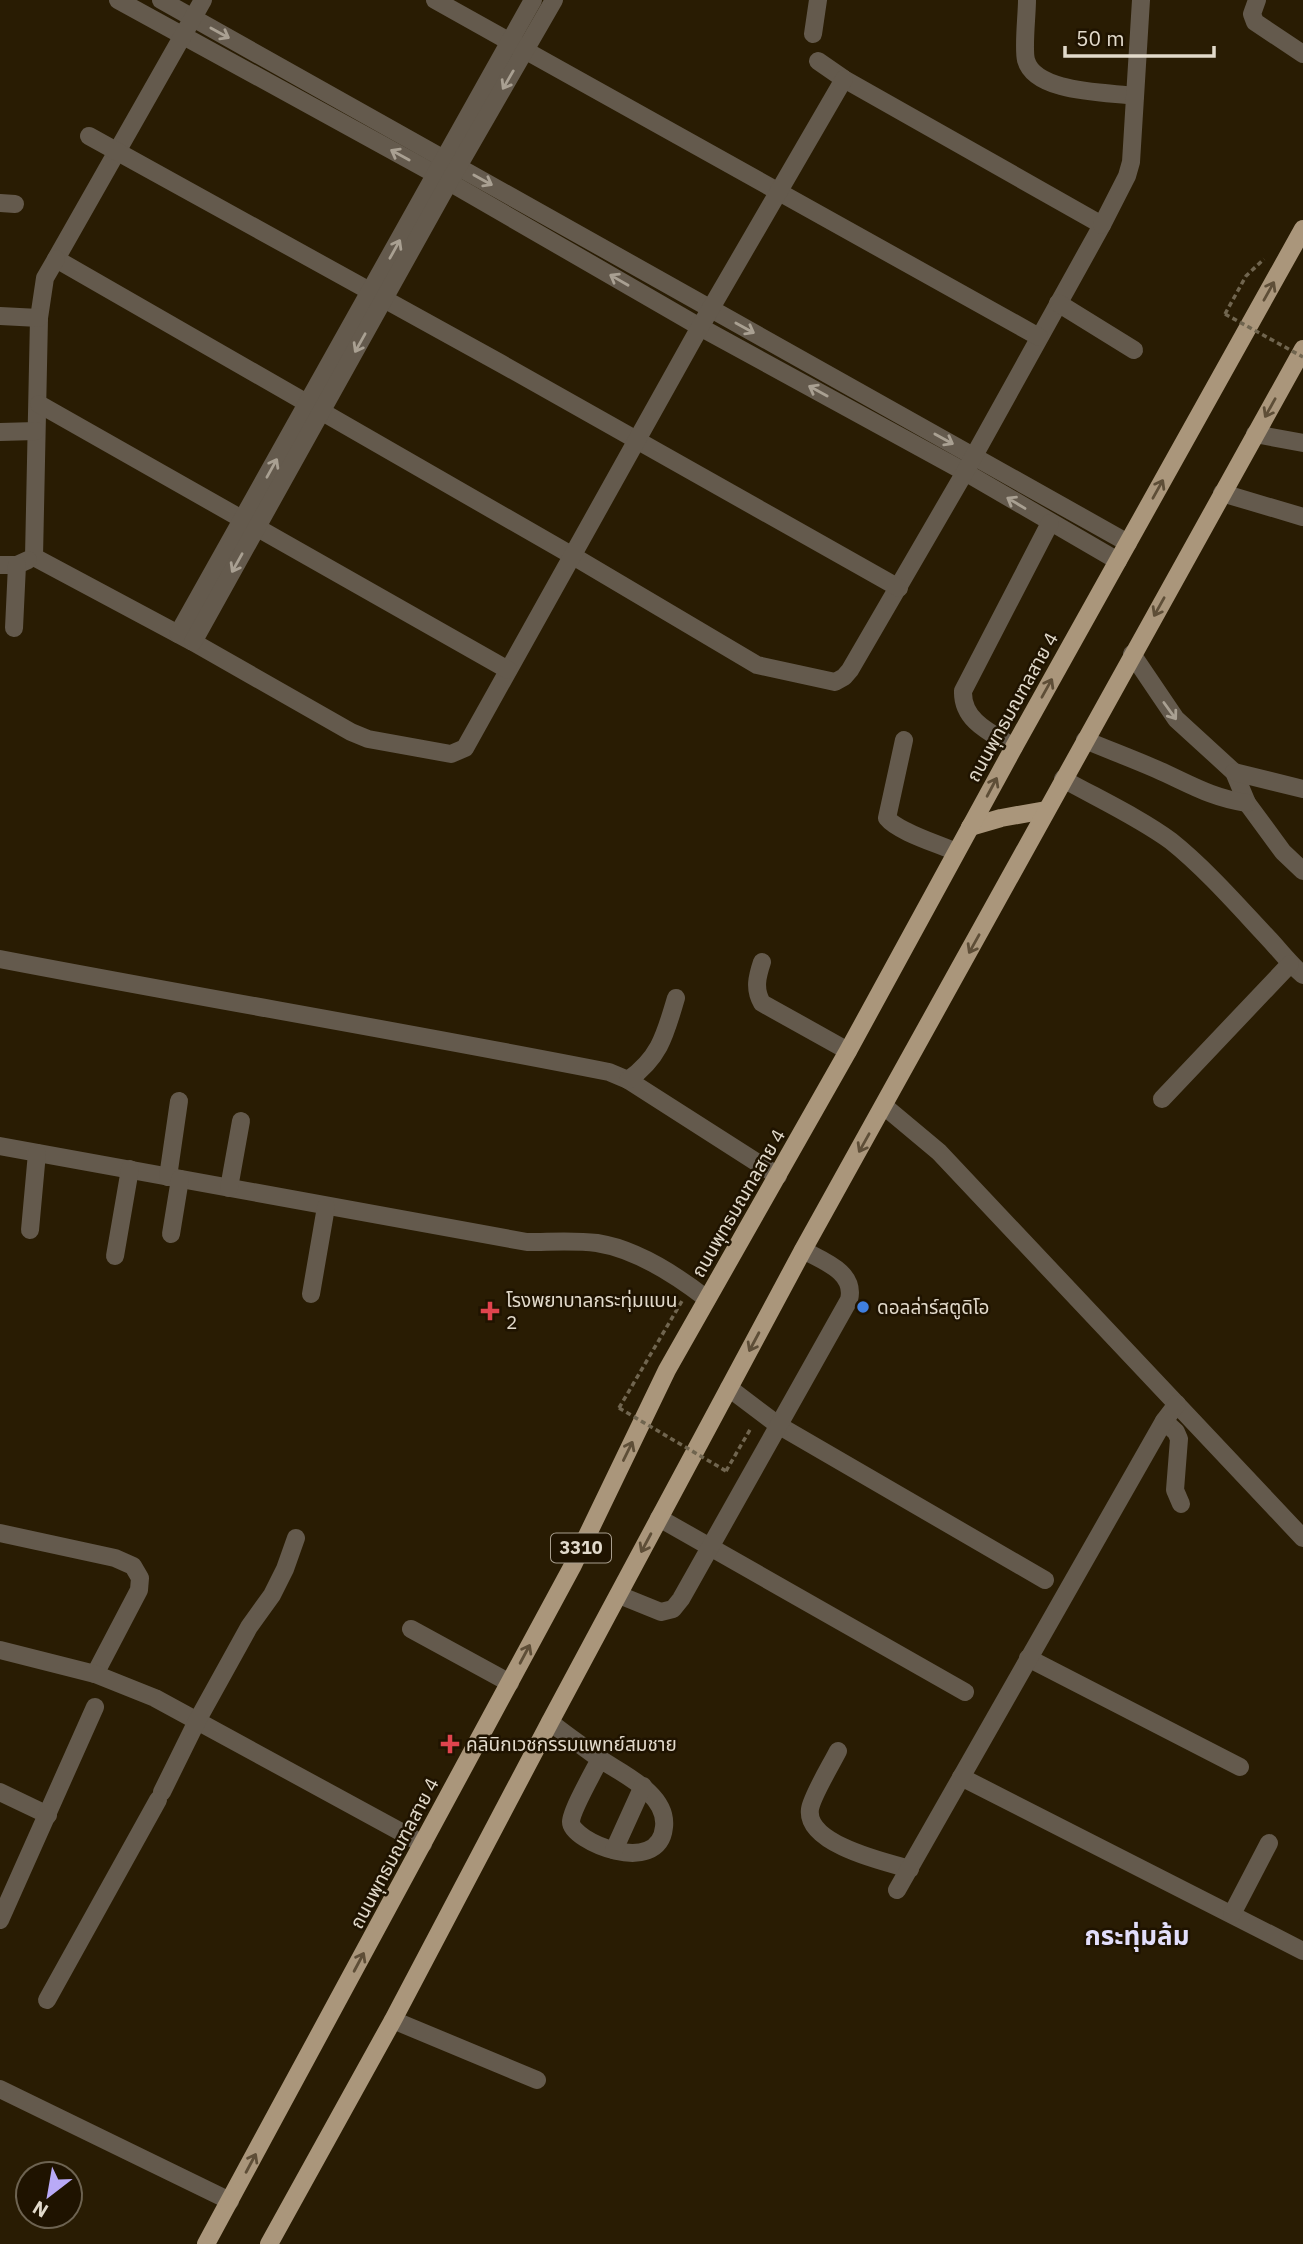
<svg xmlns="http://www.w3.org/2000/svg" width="1303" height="2244" viewBox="0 0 1303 2244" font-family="'IBM Plex Sans','Noto Sans Thai',sans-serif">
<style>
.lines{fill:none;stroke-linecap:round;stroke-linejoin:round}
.path{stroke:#70654f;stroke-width:3.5;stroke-dasharray:5 3.5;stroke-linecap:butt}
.minor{stroke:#645a4d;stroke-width:18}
.major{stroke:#aa967b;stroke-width:18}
.path-bridge{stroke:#70654f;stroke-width:3.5;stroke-dasharray:5 3.5;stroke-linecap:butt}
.oneway{stroke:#a9a092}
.oneway2{stroke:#5e4e37}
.shop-dot{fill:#3f7fe0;stroke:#1f1300;stroke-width:2.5}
.health-dot{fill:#e0444e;stroke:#1f1300;stroke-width:2.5}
.labels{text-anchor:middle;stroke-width:5;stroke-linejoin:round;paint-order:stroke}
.shield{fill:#1f1300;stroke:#a89e8e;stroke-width:2}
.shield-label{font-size:18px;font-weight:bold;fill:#e2dacb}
.street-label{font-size:19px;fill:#e2dacb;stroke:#1f1300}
.poi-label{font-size:19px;fill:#e2dacb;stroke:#1f1300;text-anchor:start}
.district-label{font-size:26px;font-weight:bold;fill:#e2defb;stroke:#1f1300}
</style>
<rect width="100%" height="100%" fill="#291c03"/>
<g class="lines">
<!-- path -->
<g class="path">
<path d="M1225,314L1246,276L1264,259"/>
<path d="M619,1408L682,1301"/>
<path d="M726,1471L751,1428"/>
</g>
<!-- minor -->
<g class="minor">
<path d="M118,0L437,175L700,327L965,472L1118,561"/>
<path d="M161,0L1128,543"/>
<path d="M203,0L56,259L573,556L757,665L835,682L844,677L850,670L965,472L1102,225L844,79L818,61"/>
<path d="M435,0L1039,337"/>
<path d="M1027,0C1027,15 1023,48 1026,60C1035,93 1106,92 1135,96"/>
<path d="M1257,0L1252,14L1255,22L1303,54"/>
<path d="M813,34L818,0"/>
<path d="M89,136L500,363L899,588"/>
<path d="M0,203L15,204"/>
<path d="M1102,225L1127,176L1131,162L1141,0"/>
<path d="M56,259L45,278L39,318L34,557L193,642L351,732L368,739L451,754L465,748L700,327L844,79"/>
<path d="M1058,303L1134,350"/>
<path d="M0,316L39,318"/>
<path d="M39,404L508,670"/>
<path d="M0,432L36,431"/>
<path d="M1255,434L1303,443"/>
<path d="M1222,493L1303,517"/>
<path d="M0,565H17L28,560"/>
<path d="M14,628L17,565"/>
<path d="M178,634L533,0"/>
<path d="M193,642L449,182L554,0"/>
<path d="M1132,654L1176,719L1234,772L1247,803L1283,852L1303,871"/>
<path d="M904,740L887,818C898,832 939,844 956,852"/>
<path d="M1085,740C1109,750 1133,759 1156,769C1188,783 1211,798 1247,803"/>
<path d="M1014,747C991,733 962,721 963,691L1050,523"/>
<path d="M1234,772L1303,789"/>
<path d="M1063,779C1099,799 1138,817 1171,841C1206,869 1239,907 1270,940C1281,952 1290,964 1303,975"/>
<path d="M0,959C203,998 406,1032 609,1072L628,1080L778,1176"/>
<path d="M762,962C757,977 754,989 762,1003L848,1051"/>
<path d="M628,1080C660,1057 665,1035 676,998"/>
<path d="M1162,1099L1290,964"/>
<path d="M884,1106L939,1152L1303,1538"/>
<path d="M0,1146L527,1242C550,1242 574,1240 597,1243C636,1249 676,1275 707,1299"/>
<path d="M168,1177L179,1101"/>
<path d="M229,1188L241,1121"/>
<path d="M30,1230L37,1153"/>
<path d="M171,1234L180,1179"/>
<path d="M115,1256L130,1169"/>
<path d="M311,1294L326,1207"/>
<path d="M729,1388L778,1425L1045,1580"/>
<path d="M1164,1421L1176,1432L1179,1439L1175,1490L1181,1504"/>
<path d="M659,1518L965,1692"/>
<path d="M0,1533L115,1558L133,1566L140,1578L139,1590L95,1674"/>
<path d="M619,1595L661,1612L673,1609L681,1599L849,1300C856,1272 823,1261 803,1250"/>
<path d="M411,1629L510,1683"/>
<path d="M0,1650L95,1674L155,1698L423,1844"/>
<path d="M1028,1658L1240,1767"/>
<path d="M550,1722C565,1734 581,1745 597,1757C620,1773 668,1793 664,1827C659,1878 571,1841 571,1822C571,1811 594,1771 600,1759"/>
<path d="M838,1751C831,1765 812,1796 810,1809C805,1844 885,1862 910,1869"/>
<path d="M961,1777L1303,1951"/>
<path d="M0,1792L48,1815"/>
<path d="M162,1792L197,1721L249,1627L272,1595L285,1569L296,1538"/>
<path d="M614,1850L643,1786"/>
<path d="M897,1890L1164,1421L1177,1404"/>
<path d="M1232,1914L1269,1843"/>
<path d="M0,1920L95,1707"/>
<path d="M47,2000L158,1800"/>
<path d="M393,2020L537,2080"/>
<path d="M0,2089L230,2201"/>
</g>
<!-- major -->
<g class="major">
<path d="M970,827L1001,818L1046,810"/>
<path d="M206,2244L572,1567L667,1370L848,1051L1014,747L1303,229"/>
<path d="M269,2244L393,2020L550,1722L803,1250L1303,349"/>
</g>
<!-- path-bridge -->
<g class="path-bridge">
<path d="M1225,314L1303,357"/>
<path d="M619,1408L726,1471"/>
</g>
</g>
<!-- one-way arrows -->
<defs><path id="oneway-shaft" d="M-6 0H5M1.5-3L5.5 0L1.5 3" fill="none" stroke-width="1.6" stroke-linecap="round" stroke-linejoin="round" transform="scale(1.75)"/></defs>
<g class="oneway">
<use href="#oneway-shaft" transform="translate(220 33) rotate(29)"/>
<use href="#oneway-shaft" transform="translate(508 80) rotate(120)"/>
<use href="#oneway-shaft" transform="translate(400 155) rotate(-151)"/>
<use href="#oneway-shaft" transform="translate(483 180) rotate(29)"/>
<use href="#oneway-shaft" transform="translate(395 249) rotate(-61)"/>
<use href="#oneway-shaft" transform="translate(619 280) rotate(-150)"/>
<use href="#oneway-shaft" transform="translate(745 328) rotate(29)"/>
<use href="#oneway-shaft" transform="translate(360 343) rotate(119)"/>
<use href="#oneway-shaft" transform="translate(818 391) rotate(-151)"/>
<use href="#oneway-shaft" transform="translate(944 439) rotate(29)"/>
<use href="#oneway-shaft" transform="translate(272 468) rotate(-61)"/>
<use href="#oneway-shaft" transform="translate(1016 503) rotate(-149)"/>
<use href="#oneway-shaft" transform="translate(237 563) rotate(119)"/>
<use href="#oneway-shaft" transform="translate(1170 711) rotate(54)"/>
</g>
<g class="oneway2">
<use href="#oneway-shaft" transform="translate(1269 291) rotate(-61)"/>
<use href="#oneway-shaft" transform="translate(1270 408) rotate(119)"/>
<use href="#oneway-shaft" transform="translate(1158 489) rotate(-61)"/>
<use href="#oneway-shaft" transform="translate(1159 607) rotate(119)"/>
<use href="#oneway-shaft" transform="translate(1047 688) rotate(-61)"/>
<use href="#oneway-shaft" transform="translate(992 787) rotate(-62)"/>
<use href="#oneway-shaft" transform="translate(974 944) rotate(119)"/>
<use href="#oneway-shaft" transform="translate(864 1143) rotate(119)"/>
<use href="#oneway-shaft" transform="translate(754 1342) rotate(118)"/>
<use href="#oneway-shaft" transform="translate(628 1451) rotate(-64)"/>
<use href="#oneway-shaft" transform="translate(646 1543) rotate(118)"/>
<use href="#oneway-shaft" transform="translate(525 1654) rotate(-62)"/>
<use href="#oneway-shaft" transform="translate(359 1962) rotate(-62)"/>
<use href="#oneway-shaft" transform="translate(251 2163) rotate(-62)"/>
</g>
<!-- markers -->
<circle class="shop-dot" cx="863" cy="1307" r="7"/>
<g class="health-dot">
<path d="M486.5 1300.5h7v7h7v7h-7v7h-7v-7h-7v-7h7z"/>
<path d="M446.5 1733.5h7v7h7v7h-7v7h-7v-7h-7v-7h7z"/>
</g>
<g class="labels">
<!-- shield labels -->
<rect class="shield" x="551" y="1533.5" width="60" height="29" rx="5"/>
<g class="shield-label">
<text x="581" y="1554">3310</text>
</g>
<!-- street labels -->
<g class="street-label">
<text transform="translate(1012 707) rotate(-61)" y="7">ถนนพุทธมณฑลสาย 4</text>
<text transform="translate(738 1203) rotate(-60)" y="7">ถนนพุทธมณฑลสาย 4</text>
<text transform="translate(394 1853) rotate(-62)" y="7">ถนนพุทธมณฑลสาย 4</text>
</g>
<!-- poi labels -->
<g class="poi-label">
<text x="506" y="1307">โรงพยาบาลกระทุ่มแบน<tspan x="506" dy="22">2</tspan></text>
<text x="877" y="1314">ดอลล่าร์สตูดิโอ</text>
<text x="466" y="1751">คลินิกเวชกรรมแพทย์สมชาย</text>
</g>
<!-- district labels -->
<g class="district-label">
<text x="1137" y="1945">กระทุ่มล้ม</text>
</g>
</g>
<!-- north arrow -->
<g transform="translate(49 2195) rotate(211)"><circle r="33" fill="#1f1300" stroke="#6d6351" stroke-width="2"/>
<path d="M0-5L12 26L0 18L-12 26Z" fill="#b9aaf7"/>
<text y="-10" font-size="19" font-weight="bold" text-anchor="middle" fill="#e2dacb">N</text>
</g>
<!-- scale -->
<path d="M1065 46v10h149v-10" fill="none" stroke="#e2dacb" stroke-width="3.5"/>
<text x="1076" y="46" font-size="21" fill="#e2dacb" stroke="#1f1300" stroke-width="5" paint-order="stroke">50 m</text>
</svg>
